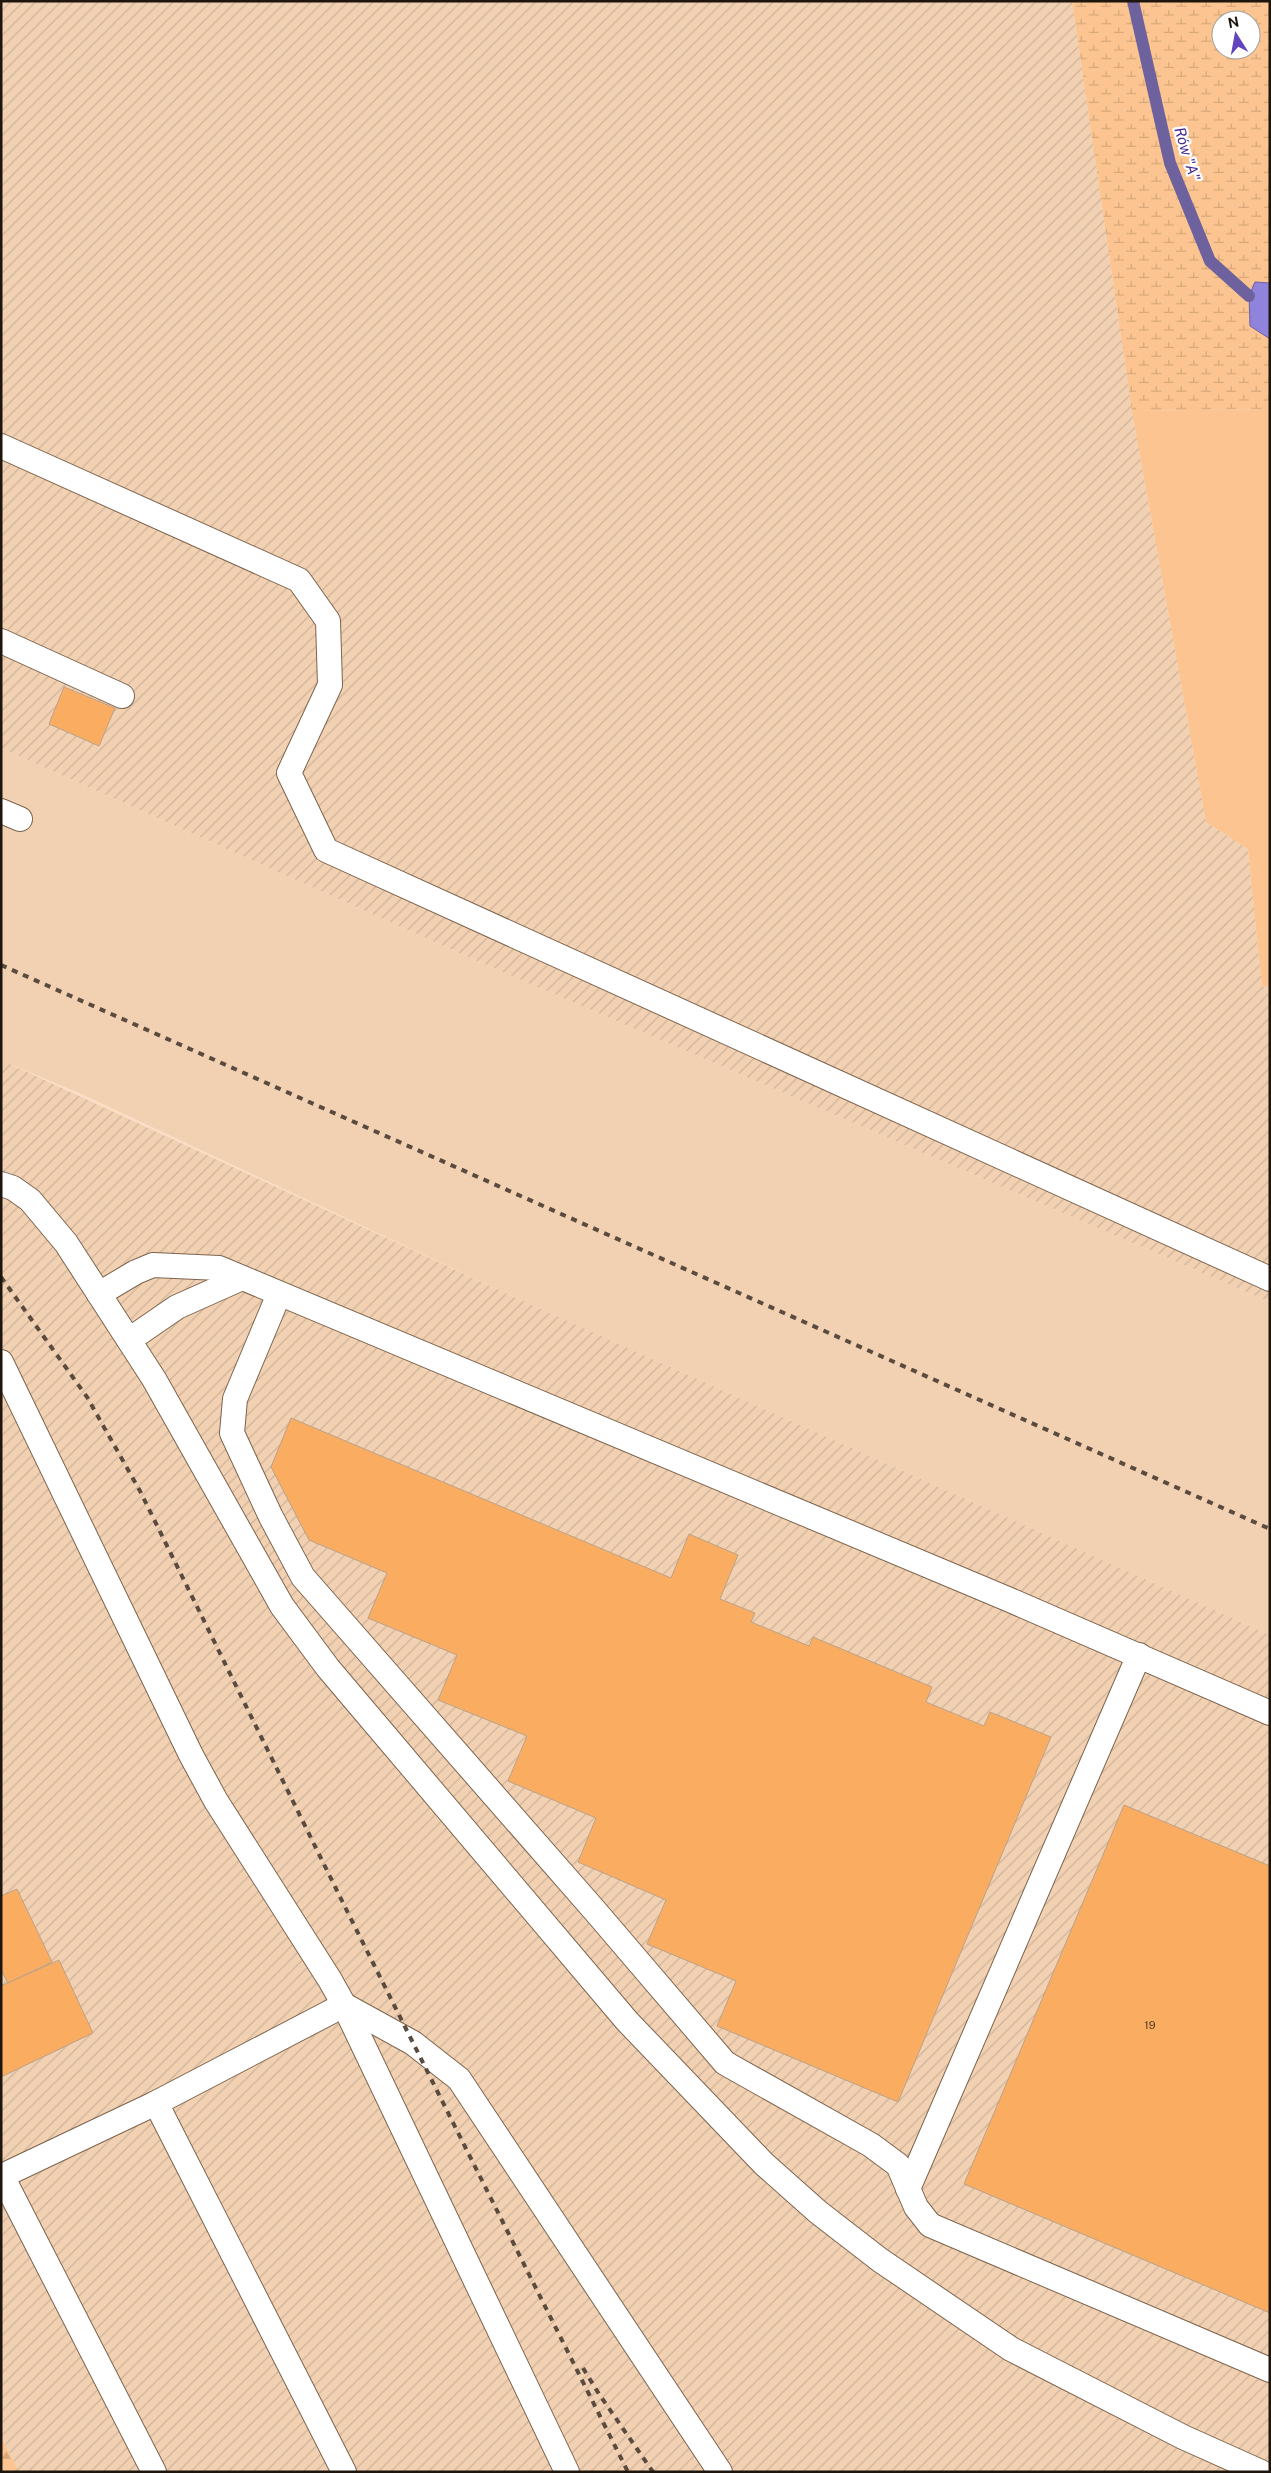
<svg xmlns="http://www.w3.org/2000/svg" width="1271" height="2473" viewBox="0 0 1271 2473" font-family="'Public Sans',sans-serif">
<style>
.built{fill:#f2d1b3}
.industrial{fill:url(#industrial-furrows)}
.green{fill:#fbc490}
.forest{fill:url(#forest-firs)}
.wetland{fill:url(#wetland-marsh);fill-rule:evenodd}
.water{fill:#9083dc;stroke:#6e629e}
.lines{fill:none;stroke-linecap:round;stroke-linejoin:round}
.stream{stroke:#6e629e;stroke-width:12}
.building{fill:#faad60;stroke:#bba18a}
.lane-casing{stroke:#7c644e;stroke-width:26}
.lane{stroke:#fff;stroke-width:24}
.rail{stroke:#5a4b3e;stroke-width:4;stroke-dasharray:6 6;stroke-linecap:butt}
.labels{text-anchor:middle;stroke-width:4.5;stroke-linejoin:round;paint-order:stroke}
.number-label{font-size:11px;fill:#553b21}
.water-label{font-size:15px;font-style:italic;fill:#462b92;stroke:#fff}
</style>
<defs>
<pattern id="industrial-furrows" width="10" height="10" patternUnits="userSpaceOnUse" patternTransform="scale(1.25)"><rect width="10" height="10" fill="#f2d1b3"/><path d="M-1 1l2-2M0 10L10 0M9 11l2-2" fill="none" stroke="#cfb399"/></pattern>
<pattern id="forest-firs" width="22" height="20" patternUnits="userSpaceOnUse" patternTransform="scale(1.25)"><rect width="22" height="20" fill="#fbc490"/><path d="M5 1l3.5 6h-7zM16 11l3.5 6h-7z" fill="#d7a87b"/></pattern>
<pattern id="wetland-marsh" width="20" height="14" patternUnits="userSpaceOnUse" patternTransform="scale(1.25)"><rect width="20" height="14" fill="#fbc490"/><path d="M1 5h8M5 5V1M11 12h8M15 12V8" fill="none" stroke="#d7a87b"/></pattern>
</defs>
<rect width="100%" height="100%" fill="#fadec5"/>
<!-- built -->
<path class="built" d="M1,748L484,964L1270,1302V1635L525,1302L86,1096L1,1060Z"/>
<!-- industrial -->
<g class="industrial">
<path d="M1,1H1072L1132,411L1206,822L1248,849L1262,987L1270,986V1302L484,964L1,748Z"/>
<path d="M1,1060L525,1302L1270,1635V2472H19L1,2437Z"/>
</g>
<!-- green -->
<path class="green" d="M1270,409V986L1262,987L1248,849L1206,822L1132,411Z"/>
<!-- forest -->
<path class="forest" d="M1,2437L19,2472H1Z"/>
<!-- wetland -->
<path class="wetland" d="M1072,1H1270V283L1265,282L1250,326L1270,339V409L1132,411ZM1221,20H1251V50H1221Z"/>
<!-- water -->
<path class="water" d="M1255,282L1270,283V339L1250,326L1249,296Z"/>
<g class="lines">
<!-- stream -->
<path class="stream" d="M1133,1L1170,163L1210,261L1249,296"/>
</g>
<!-- building -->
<g class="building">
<path d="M64,687L115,708L99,746L49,724Z"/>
<path d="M291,1418L671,1578L689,1534L738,1555L720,1599L755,1613L751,1622L809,1646L813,1637L932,1687L926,1702L984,1726L990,1712L1051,1737L898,2102L717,2026L736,1981L647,1944L666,1900L578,1862L596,1818L508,1781L527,1736L438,1700L457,1655L368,1618L387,1573L309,1540L271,1467Z"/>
<path d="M1124,1805L1270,1866V2313L964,2184Z"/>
<path d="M17,1889L52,1962L8,1983L1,1970V1896Z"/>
<path d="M59,1960L93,2033L1,2077V1986Z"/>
</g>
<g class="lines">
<!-- lane casing -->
<g class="lane-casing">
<g id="lane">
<path d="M1,446L299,580L328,621L330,685L289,773L326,850L1270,1279"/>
<path d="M1,641L122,696"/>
<path d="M1,811L20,819"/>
<path d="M1,1184L13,1188L30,1200L66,1243L154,1379L282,1606L328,1668L627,2021L764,2164L818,2212L880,2260L1011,2349L1183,2437L1261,2472"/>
<path d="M99,1294L136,1272L153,1265L219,1268L1010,1600L1270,1713"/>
<path d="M279,1294L235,1399L232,1433L271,1517L303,1577L596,1912L725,2063L871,2145L898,2165L916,2207L930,2225L1270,2370"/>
<path d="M129,1340L177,1307L242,1278"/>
<path d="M1,1362L191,1755L216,1801L330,1980L344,2005L156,2103L2,2176L154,2472"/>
<path d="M344,2005L413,2043L459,2079L720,2472"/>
<path d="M344,2005L567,2472"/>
<path d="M156,2103L344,2472"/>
<path d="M908,2189L1139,1655"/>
</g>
</g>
<!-- lane -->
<use href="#lane" class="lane"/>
<!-- rail -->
<g class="rail">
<path d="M1,965L1270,1529"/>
<path d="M1,1277L87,1397L140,1491L348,1913L628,2472"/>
<path d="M583,2368L599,2394L653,2472"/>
</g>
</g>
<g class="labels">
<!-- number labels -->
<g class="number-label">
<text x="1150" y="2029">19</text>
</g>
<!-- water labels -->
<g class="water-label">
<text transform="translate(1187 154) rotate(73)" y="5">Rów "A"</text>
</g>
</g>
<!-- border -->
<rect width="1271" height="2473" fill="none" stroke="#1e150c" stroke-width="5"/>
<!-- north arrow -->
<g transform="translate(1236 35) rotate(349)"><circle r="24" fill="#ffffff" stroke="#a5a19e"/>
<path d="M0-4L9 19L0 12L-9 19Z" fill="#6245be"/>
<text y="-8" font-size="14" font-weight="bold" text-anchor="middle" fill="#1e150c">N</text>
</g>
</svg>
